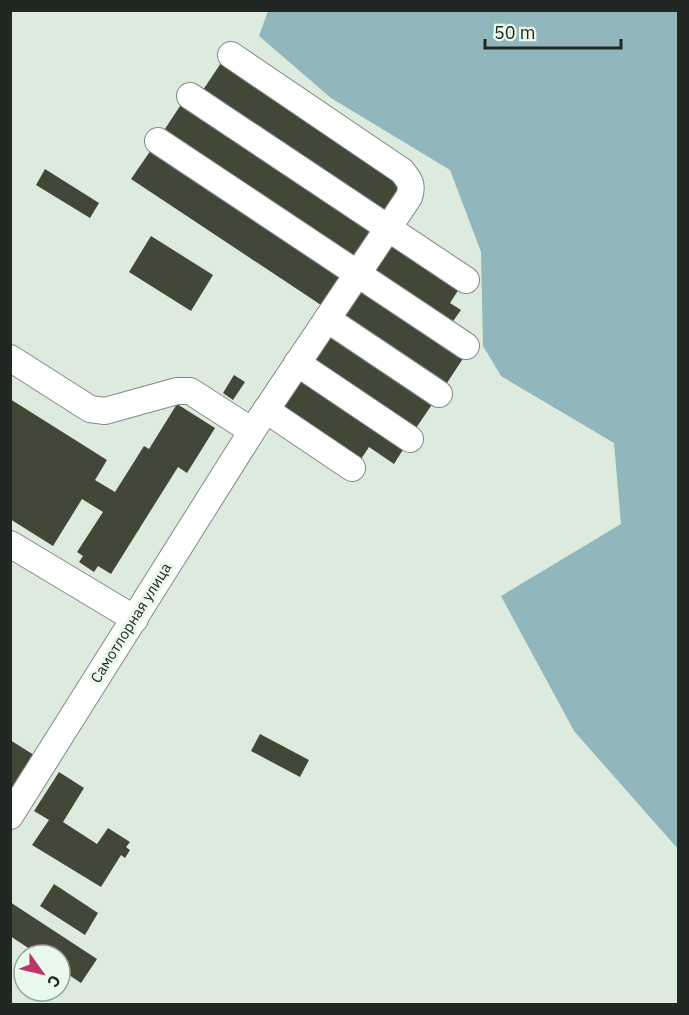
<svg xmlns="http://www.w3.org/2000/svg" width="689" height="1015" viewBox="0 0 689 1015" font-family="'IBM Plex Sans',sans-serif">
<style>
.water{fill:#91b7bd}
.building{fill:#434738}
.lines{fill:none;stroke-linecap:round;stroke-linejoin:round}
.minor-casing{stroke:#7f8d80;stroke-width:28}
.minor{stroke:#fff;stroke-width:26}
.labels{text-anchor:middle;stroke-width:6;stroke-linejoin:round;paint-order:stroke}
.street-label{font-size:15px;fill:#212722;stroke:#e9f9eb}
</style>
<rect width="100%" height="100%" fill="#dcebdd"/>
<!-- water -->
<path class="water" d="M268,11H678V849L574,731L501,596L621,524L614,443L501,376L483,346L481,252L450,170L331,98L259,36Z"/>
<!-- building -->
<g class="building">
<path d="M221,63L401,184L382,213L201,93Z"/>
<path d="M182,103L377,234L358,262L163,132Z"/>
<path d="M151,150L347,279L327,309L131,179Z"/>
<path d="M45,169L99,203L90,218L36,185Z"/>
<path d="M151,236L213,275L191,311L129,272Z"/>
<path d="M388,243L459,289L450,303L461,310L451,324L370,271Z"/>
<path d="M360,288L464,357L445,386L341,317Z"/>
<path d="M330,334L433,403L414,431L311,362Z"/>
<path d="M234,375L245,382L233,400L223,393Z"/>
<path d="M300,379L404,448L394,464L369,447L359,462L279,410Z"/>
<path d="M10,399L107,460L95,480L115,492L144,446L149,449L177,404L215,428L187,473L178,467L111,574L98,566L94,572L79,562L83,556L77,552L103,512L82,499L53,546L10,519Z"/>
<path d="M260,734L309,760L300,777L251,751Z"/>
<path d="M10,740L34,755L10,792Z"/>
<path d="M59,772L84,788L63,822L97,844L108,828L130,842L126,847L130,850L125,858L121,855L101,887L32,845L49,820L34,811Z"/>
<path d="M54,884L98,913L85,935L40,906Z"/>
<path d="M10,902L97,959L81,983L60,969V955H39L10,936Z"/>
</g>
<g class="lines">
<!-- minor casing -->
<g class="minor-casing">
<g id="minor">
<path d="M190,96L466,280"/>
<path d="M158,141L466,346"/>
<path d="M327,319L439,394"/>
<path d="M10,358L90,409L105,411L177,391H190L252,431"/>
<path d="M297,363L410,439"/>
<path d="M266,410L352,468"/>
<path d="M10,544L135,619"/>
<path d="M10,816L252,431L409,197C413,185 410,181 402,171L231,55"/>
</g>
</g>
<!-- minor -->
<use href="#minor" class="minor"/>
</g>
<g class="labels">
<!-- street labels -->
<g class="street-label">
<text transform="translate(131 623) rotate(-58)" y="5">Самотлорная улица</text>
</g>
</g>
<!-- border -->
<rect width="689" height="1015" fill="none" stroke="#212722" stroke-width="24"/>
<!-- north arrow -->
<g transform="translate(42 973) rotate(124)"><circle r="28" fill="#e9f9eb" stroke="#99a59b" stroke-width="1.5"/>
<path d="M0-4.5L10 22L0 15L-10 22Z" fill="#bd336e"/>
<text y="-9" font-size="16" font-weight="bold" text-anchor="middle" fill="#212722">С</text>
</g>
<!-- scale -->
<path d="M485 39v9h136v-9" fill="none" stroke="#212722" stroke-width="3"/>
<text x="494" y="39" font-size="18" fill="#212722" stroke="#e9f9eb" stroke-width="4.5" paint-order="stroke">50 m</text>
</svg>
